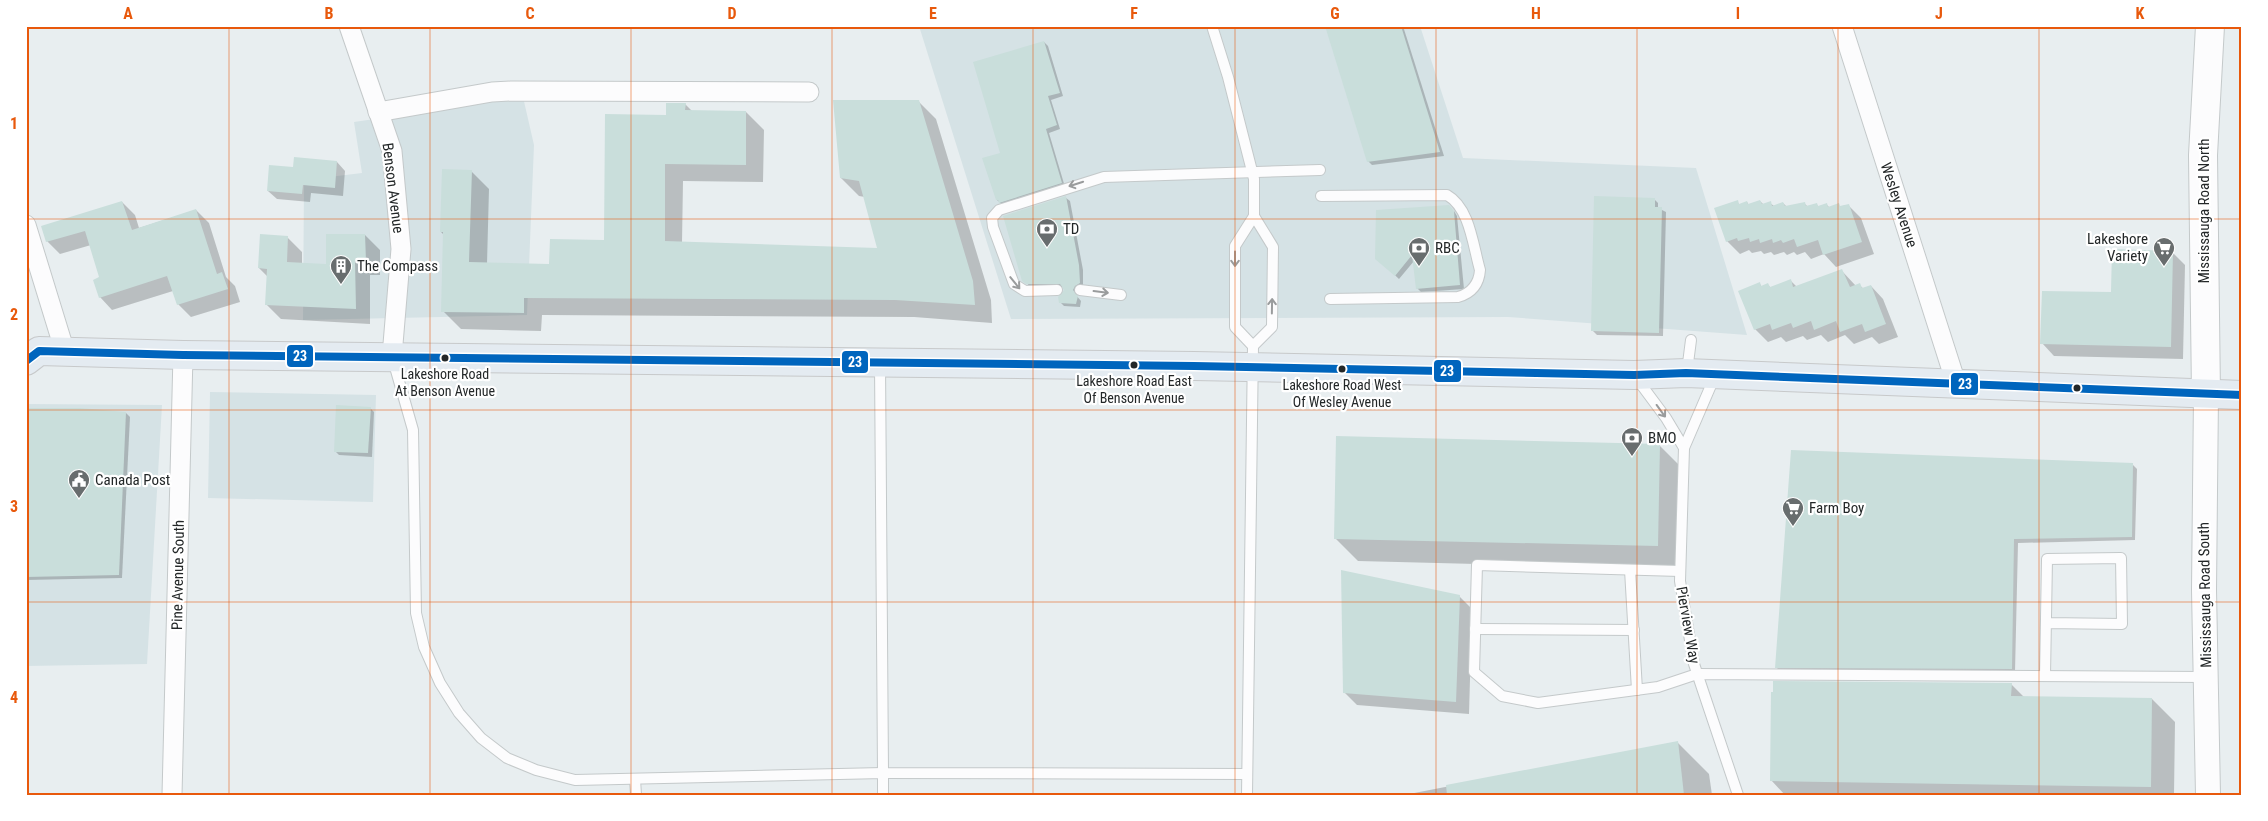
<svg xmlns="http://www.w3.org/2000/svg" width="2268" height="821" viewBox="0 0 2268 821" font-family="'Roboto Condensed',sans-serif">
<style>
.built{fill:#d5e2e5}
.shadow{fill:#0003}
.building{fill:#c9dedb}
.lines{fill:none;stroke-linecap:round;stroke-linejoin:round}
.service-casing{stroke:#c4c9ca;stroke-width:12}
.minor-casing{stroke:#c4c9ca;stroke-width:21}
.tertiary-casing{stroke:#c4c9ca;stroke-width:26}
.secondary-casing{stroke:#c4c9ca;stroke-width:30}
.primary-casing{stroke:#c7c9ca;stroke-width:30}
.service{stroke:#fcfcfd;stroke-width:10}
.minor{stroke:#fcfcfd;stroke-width:19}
.tertiary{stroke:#fcfcfd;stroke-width:24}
.secondary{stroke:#fcfcfd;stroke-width:28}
.primary{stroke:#e4ebf1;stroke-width:28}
.bus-1-casing{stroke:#fff;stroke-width:11}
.bus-1{stroke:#0065bd;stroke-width:8}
.oneway{stroke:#9a9c9d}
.grid{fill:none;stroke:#e8590c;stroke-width:1;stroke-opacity:0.55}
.bus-dot{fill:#232728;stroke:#fff;stroke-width:2}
.labels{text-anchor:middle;stroke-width:4.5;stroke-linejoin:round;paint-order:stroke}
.bus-label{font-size:14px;fill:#232728;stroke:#fff}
.street-label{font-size:15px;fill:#232728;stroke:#fff}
.poi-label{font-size:15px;fill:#232728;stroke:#fff;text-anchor:start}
.line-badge{stroke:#fff;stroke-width:2}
.badge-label{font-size:14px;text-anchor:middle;font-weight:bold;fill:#fff}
.neatline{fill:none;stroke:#e8590c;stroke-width:2}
.grid-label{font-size:16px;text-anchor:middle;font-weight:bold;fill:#e8590c}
</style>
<rect width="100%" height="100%" fill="#e8eef0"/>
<!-- built -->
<g class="built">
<path d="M919,26H1420L1463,158L1696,168L1747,335L1508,317L1011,319Z"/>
<path d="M523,97L534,145L527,315L303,320L304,180L362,173L354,122Z"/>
<path d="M210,392L376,395L373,502L208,498Z"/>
<path d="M26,404L162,405L147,664L26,666Z"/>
</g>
<!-- shadow -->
<g class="shadow">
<path d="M1327,26H1403L1444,156L1372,165L1368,161Z"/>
<path d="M1044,42L1048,46L1063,96L1051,100L1060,129L1049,133L1065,187L1004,206L997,200L1002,153Z"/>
<path d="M918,101L936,119L991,300L992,323L914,317L542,315L541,331L461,329L443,311L444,235L441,232L471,171L489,189L487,264L551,265L605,241L668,116L685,104L693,112H746L764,130L763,182L683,181L682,243L878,249L865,197L859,196L841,178Z"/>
<path d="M337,162L345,171L343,196L311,193L310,202L277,199L268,191L294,168Z"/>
<path d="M1066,198L1070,201L1083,270V287L1079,289L1076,295L1081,301L1080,307L1064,306L1060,302L1065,290L1063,287H1031L1024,281Z"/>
<path d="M1654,199L1658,203V208L1666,212L1663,336L1597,335L1593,331Z"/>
<path d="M1760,201L1764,205L1770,203L1774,206L1783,203L1787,207L1804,203L1808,207L1816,204L1819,207L1827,205L1830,208L1848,205L1861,218L1874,254L1836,267L1824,254L1811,259L1805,252L1797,255L1794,252L1787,255L1784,252L1774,255L1771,252L1764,254L1761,251L1752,253L1749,250L1740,254L1727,241L1737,202L1740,205L1747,202L1749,205Z"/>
<path d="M122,202L135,215L139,228L196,210L209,223L226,277L235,286L240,302L191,317L178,304L173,291L112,310L100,297L101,278L91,245L60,254L47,241Z"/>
<path d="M1454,211L1457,216L1464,289L1421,292L1417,288L1414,261L1399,279L1377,258Z"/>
<path d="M365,235L380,250V275H370V324L281,319L266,304L268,277L259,268L287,237L302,252V264L327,265Z"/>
<path d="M2172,252L2185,265L2183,359L2054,356L2042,343Z"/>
<path d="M1841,270L1856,286L1859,285L1864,289L1871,286L1883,299L1898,337L1879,344L1872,337L1854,344L1845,335L1828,342L1821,335L1807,340L1803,336L1786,342L1781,337L1768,342L1755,329L1760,284L1762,287L1768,285L1771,288L1791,281L1797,287Z"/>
<path d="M370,408L374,412L372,457L339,455L335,451Z"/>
<path d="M26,409L126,413L130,417L122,578L26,580Z"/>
<path d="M1659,445L1682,468L1680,569L1358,561L1336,539Z"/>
<path d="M2133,465L2137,469L2135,540L2018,543L2015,672L1780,671L1776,667Z"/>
<path d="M1459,596L1472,609L1469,714L1357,705L1344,692Z"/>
<path d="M2011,684L2024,697L2152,699L2175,722L2174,795H1785L1771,780Z"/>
<path d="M1677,742L1709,774L1712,795H1404Z"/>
</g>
<!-- building -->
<g class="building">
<path d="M1325,26H1401L1440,152L1367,162Z"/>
<path d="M1044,41L1060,93L1048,96L1057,125L1046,129L1062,183L999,203L998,200H996L982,158L1000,153L973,62Z"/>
<path d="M833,100H919L973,281L975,305L895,300L524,298V313L441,312L443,232H440L442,169L472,170L469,262L549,264L550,239L604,240L605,114L666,115V103H686L685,110L746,111V165L665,164V241L877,248L859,181L840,178Z"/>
<path d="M294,157L337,161L335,188L303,185L302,194L267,191L269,165L293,167Z"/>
<path d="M1066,196L1079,265L1080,283L1075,286L1073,290L1078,296L1076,304L1059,303L1058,297L1064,290L1060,284H1026L1022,281L1003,216Z"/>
<path d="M1594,196L1655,198V207H1662L1659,333L1591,331Z"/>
<path d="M1738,200L1739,204L1747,201L1748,204L1760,200L1762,204L1771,201L1772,206L1783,202L1785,206L1805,202L1806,206L1817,203L1818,206L1827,203L1828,207L1839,203L1840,206L1849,204L1862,242L1823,255L1818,240L1797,247L1794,239L1783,243L1781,240L1773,243L1772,239L1760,243L1759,239L1750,242L1749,238L1738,241L1737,238L1726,242L1714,208Z"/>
<path d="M122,201L132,230L196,209L217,274L222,272L228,289L177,305L167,276L99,298L93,280L99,277L85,231L46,242L41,226Z"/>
<path d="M1449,205L1454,211L1460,285L1416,289L1412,255L1395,276L1375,259L1376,210Z"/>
<path d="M260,234L288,236L287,262L326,264V234H365L366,261H355L356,309L265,305L267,269L258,268Z"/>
<path d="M2112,249L2173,251L2171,347L2040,344L2042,291L2111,292Z"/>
<path d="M1842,269L1850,287L1860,283L1862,288L1871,285L1886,324L1865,332L1862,324L1840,332L1836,321L1814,330L1811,321L1793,328L1791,323L1772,330L1770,324L1754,330L1738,291L1760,282L1761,286L1768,283L1770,287L1791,279L1793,287Z"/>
<path d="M336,405L371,407L368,453L334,452Z"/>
<path d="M26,408H80L126,412L119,575L26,577Z"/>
<path d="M1336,436L1660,444L1658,546L1334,539Z"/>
<path d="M1791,450L2133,463L2132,537L2014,539L2012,669L1775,668Z"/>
<path d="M1341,570L1460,595L1456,702L1343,693Z"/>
<path d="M1773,681L2012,683L2011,696L2152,698L2151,787L1770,781L1771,692H1773Z"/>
<path d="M1678,741L1684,795H1447L1446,785Z"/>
</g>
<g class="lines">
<!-- service casing -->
<g class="service-casing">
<g id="service">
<path d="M1212,26L1228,77L1254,179V216L1235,246V327L1253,346L1247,795"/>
<path d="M1321,196L1447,195C1470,208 1473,246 1480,270C1479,284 1472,293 1458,297L1330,299"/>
<path d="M1057,290L1025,291L1014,284L993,227L992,218L999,210L1104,177L1320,170"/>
<path d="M1080,290L1121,295"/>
<path d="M1253,346L1272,327L1273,247L1254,216"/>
<path d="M393,360L413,430L416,613L424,647L440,683L459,713L481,738L507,758L536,770L575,780L883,773V795"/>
<path d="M880,363L883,773L1247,774"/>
<path d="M1687,371L1691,340"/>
<path d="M1715,376L1684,448L1680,581L1694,664L1738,795"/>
<path d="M1637,379L1666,418L1684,448"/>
<path d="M1630,570L1637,690"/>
<path d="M1680,571L1477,565L1474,672L1502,696L1538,703L1658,687L1697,674L2206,677"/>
<path d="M1475,629L1634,630"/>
<path d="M2045,676L2047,559L2121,558L2122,624L2046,623"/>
<path d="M635,779L636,795"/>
</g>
</g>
<!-- minor casing -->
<g class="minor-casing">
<g id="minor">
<path d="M349,26L392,151L401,249L392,356"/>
<path d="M1842,26L1956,383"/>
<path d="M378,112L492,92L511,91L809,92"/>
<path d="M26,225L65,352"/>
<path d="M172,795L183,355"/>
</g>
</g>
<!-- tertiary casing -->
<g class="tertiary-casing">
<path id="tertiary" d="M2206,395L2204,590L2208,795"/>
</g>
<!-- secondary casing -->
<g class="secondary-casing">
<path id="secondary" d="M2206,395L2203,155L2210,26"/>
</g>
<!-- primary casing -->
<g class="primary-casing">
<path id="primary" d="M26,361L39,351L183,355L1194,366L1634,375L1686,373L2242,395"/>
</g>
<!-- service -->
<use href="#service" class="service"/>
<!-- minor -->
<use href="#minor" class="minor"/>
<!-- tertiary -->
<use href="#tertiary" class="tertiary"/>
<!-- secondary -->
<use href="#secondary" class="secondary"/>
<!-- primary -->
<use href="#primary" class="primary"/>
<!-- bus-1 casing -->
<g class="bus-1-casing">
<path id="bus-1" d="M26,361L39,351L183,355L1194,366L1634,375L1686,373L2242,395"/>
</g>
<!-- bus-1 -->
<use href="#bus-1" class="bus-1"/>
</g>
<!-- one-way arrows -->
<defs><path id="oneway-shaft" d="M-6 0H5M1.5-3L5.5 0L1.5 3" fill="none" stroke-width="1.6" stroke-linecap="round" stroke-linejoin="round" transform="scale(1.25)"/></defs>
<g class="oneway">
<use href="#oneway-shaft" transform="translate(1076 184) rotate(162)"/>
<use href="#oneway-shaft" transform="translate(1235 259) rotate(90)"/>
<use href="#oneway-shaft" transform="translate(1015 283) rotate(51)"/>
<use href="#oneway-shaft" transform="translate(1101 292) rotate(7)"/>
<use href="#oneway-shaft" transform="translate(1272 306) rotate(-89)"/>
<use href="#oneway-shaft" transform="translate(1661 411) rotate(54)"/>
</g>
<!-- grid -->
<path class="grid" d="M229,26V795M430,26V795M631,26V795M832,26V795M1033,26V795M1235,26V795M1436,26V795M1637,26V795M1838,26V795M2039,26V795M26,219H2242M26,410H2242M26,602H2242"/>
<!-- icons -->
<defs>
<g id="bank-pin" transform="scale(1.125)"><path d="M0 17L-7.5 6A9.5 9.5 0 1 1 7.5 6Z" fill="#686d6e" stroke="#fff"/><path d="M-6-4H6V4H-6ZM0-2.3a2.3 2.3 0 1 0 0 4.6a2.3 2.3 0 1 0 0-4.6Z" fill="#fff"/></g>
<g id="supermarket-pin" transform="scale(1.125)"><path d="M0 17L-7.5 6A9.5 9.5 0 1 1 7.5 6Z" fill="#686d6e" stroke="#fff"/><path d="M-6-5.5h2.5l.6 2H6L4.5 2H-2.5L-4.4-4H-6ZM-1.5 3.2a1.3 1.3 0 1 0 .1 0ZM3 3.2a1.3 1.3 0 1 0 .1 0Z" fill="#fff"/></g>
<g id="building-pin" transform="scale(1.125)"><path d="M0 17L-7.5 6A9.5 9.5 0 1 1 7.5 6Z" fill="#686d6e" stroke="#fff"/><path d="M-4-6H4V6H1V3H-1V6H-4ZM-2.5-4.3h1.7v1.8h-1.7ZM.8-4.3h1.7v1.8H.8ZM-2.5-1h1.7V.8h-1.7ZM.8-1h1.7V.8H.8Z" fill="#fff"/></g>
<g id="civic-pin" transform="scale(1.125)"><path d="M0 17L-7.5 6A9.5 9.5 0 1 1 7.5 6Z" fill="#686d6e" stroke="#fff"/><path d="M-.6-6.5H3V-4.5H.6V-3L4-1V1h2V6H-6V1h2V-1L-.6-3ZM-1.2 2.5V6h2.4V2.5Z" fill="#fff"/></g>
</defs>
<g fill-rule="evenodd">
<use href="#bank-pin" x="1047" y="229"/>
<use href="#bank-pin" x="1419" y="248"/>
<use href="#supermarket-pin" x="2164" y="248"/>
<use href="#building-pin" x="341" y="266"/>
<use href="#bank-pin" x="1632" y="438"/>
<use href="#civic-pin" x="79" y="480"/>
<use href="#supermarket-pin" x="1793" y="508"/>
</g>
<!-- markers -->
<g class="bus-dot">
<circle cx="445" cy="358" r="4.5"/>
<circle cx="1134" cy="365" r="4.5"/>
<circle cx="1342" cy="369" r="4.5"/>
<circle cx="2077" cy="388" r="4.5"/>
</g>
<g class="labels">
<!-- bus labels -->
<g class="bus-label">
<text x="445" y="379">Lakeshore Road<tspan x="445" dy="17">At Benson Avenue</tspan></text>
<text x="1134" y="386">Lakeshore Road East<tspan x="1134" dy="17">Of Benson Avenue</tspan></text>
<text x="1342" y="390">Lakeshore Road West<tspan x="1342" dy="17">Of Wesley Avenue</tspan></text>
</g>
<!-- street labels -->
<g class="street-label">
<text transform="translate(393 188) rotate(83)" y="5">Benson Avenue</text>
<text transform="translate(1899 205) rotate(72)" y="5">Wesley Avenue</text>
<text transform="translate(2204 211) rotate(-90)" y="5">Mississauga Road North</text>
<text transform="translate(178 575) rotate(-89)" y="5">Pine Avenue South</text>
<text transform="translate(2205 595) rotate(-91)" y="5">Mississauga Road South</text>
<text transform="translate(1688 625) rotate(80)" y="5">Pierview Way</text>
</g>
<!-- poi labels -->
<g class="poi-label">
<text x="1063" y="234">TD</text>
<text x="2148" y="244" text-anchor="end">Lakeshore<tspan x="2148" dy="17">Variety</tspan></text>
<text x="1435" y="253">RBC</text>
<text x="357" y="271">The Compass</text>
<text x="1648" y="443">BMO</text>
<text x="95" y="485">Canada Post</text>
<text x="1809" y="513">Farm Boy</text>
</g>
</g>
<g class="line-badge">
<rect x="286" y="344" width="28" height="24" rx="5" fill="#0065bd"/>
<rect x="841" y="350" width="28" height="24" rx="5" fill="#0065bd"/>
<rect x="1433" y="359" width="29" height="24" rx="5" fill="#0065bd"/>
<rect x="1950" y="372" width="29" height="24" rx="5" fill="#0065bd"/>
</g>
<g class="badge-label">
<text x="300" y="361">23</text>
<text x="855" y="367">23</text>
<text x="1447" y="376">23</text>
<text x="1965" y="389">23</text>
</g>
<!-- border -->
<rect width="2268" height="821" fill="none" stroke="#ffffff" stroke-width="55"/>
<rect x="28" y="28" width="2212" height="766" class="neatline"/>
<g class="grid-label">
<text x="128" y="19">A</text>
<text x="329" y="19">B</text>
<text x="530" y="19">C</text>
<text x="732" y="19">D</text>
<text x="933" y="19">E</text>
<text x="1134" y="19">F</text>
<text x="1335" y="19">G</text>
<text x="1536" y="19">H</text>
<text x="1738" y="19">I</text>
<text x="1939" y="19">J</text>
<text x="2140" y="19">K</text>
<text x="14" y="129">1</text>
<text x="14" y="320">2</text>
<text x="14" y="512">3</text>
<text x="14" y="703">4</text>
</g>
</svg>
